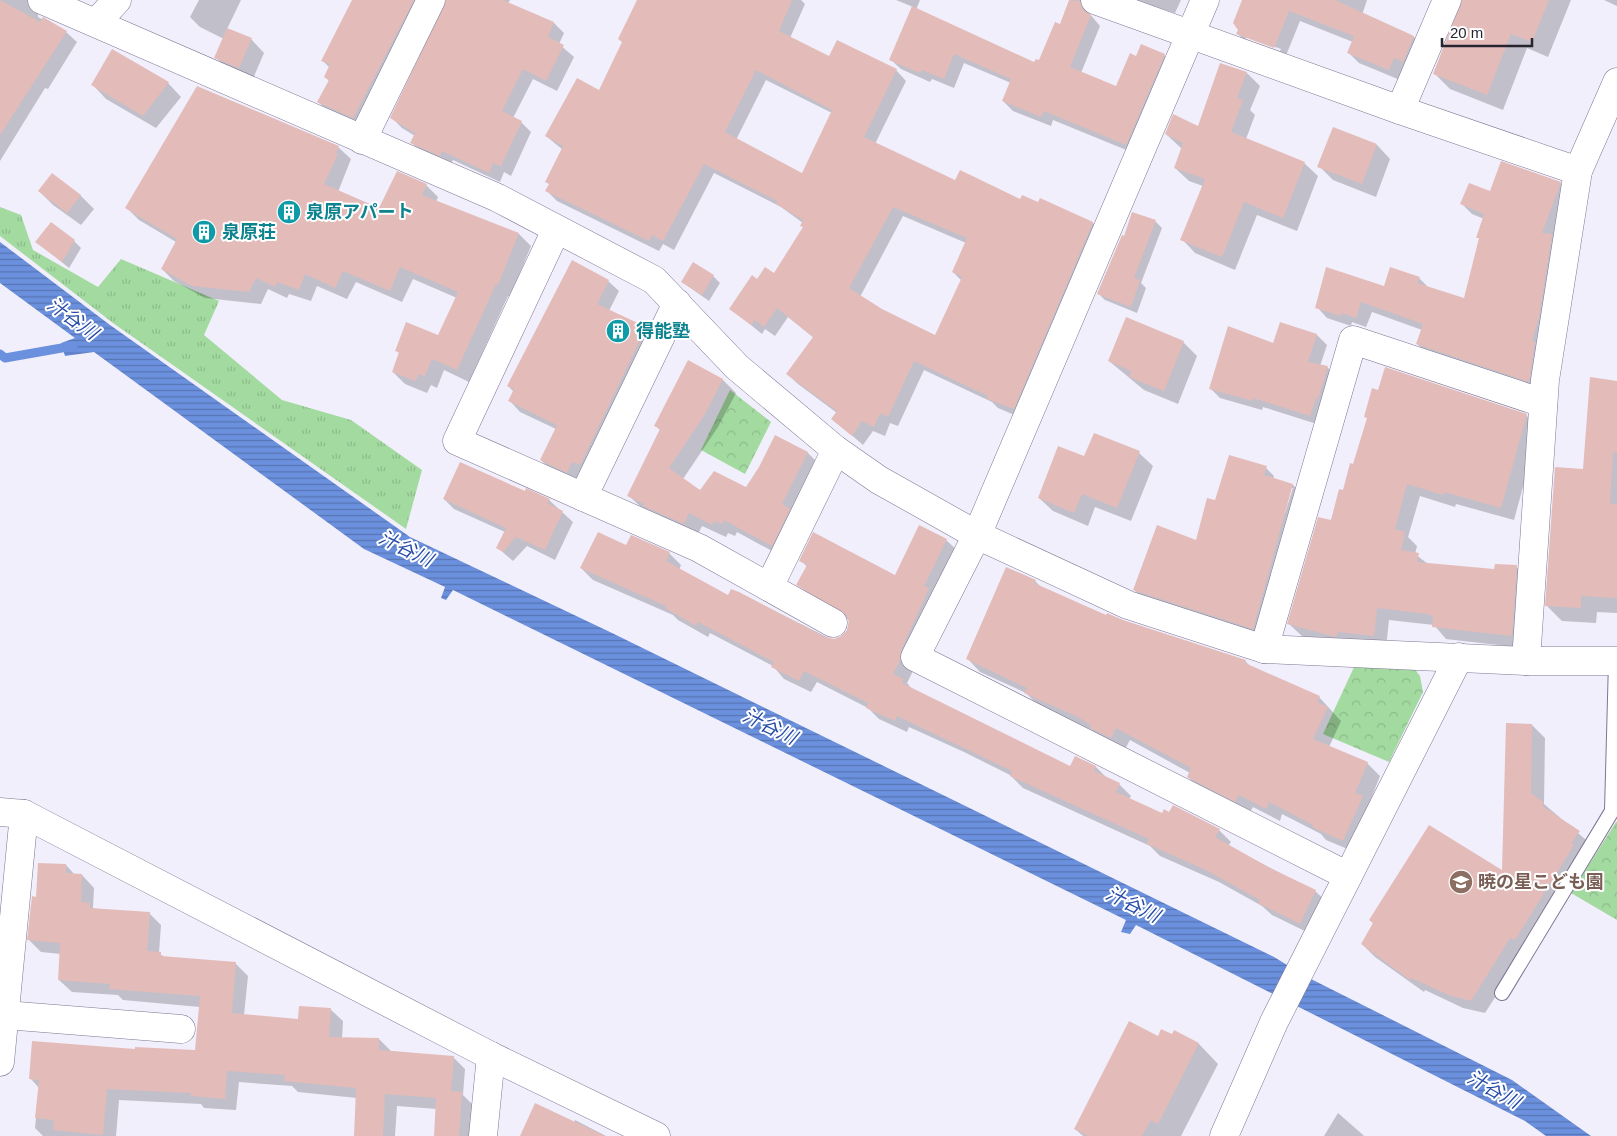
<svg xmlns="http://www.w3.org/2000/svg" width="1617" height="1136" viewBox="0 0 1617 1136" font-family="Helvetica,'Noto Sans JP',sans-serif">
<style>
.grass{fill:url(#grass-tufts)}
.park{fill:url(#park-crowns)}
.water{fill:url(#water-rules)}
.shadow{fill:#0003;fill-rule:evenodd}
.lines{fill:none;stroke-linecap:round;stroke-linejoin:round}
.stream{stroke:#6b90dd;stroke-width:9}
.building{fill:#e3bcba;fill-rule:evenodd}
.service-casing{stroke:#7e7693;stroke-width:16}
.minor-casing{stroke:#7e7693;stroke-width:29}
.service{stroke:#fff;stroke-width:14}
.minor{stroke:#fff;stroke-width:28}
.labels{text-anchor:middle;stroke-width:4;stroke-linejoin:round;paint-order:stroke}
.culture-label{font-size:18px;font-weight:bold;fill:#0d838f;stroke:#fff;text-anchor:start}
.education-label{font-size:18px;font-weight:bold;fill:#785e54;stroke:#fff;text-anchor:start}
.water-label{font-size:19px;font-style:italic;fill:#264ca7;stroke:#fff}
</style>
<defs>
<pattern id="grass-tufts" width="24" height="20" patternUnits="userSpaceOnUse" patternTransform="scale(1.25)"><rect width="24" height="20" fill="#a3daa0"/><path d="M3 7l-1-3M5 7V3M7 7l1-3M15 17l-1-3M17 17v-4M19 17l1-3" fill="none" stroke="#8cbb8a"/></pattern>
<pattern id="park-crowns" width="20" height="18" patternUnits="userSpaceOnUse" patternTransform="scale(1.25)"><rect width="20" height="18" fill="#a3daa0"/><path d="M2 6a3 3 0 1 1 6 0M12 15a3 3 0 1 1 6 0" fill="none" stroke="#8cbb8a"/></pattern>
<pattern id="water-rules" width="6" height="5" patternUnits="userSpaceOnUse" patternTransform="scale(1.25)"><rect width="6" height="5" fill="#6b90dd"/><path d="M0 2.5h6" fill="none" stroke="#5875b4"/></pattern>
</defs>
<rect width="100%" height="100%" fill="#f2effc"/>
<!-- grass -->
<path class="grass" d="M0,207L21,215L33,250L98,287L121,259L219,301L204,335L282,400L351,420L422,470L406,529L113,323L0,236Z"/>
<!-- park -->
<g class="park">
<path d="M730,390L771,422L745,474L701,450Z"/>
<path d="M1355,665L1413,667L1420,676L1423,692L1389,762L1323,734Z"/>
<path d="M1616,822H1617V920L1571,893Z"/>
</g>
<!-- water -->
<path class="water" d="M0,242L110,325L410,537L612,633L1274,957L1307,977L1512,1080L1591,1136H1546L1525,1121L1136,925L1130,934L1121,932L1126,920L453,590L446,600L441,598L445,587L364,549L94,352L65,356L61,343L75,338L0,283Z"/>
<!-- shadow -->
<g class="shadow">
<path d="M0,0H41L38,4V17L66,32L77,42L48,89L45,88L0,161Z"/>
<path d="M199,0H241L227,29L251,39L264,53L252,81L229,71L216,57L224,39L200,27L190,17Z"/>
<path d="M353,0H430L364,127L329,112L318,102L329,81L325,77L330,68L323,61Z"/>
<path d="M448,0H510L508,3L554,23L564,33L559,44L574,57L557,91L533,79L513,118L521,122L531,132L511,176L504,172L500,182L453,160L450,165L422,153L412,143L415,136L402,128L392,118Z"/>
<path d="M647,0H801L805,4L790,38L830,58L896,70L906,81L875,144L956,182L1021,201L1039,204L1041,200L1093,223L1103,233L1024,419L998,408L992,402L924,370L898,426L890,423L885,436L873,431L863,445L833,419L837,413L798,384L787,374L814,338L788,317L775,336L765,329L762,334L731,309L757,281L775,275L804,228L803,223L781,207L714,173L674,250L663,244L659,251L557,201L547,191L550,185L547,182L563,150L546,136L600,92ZM766,80L832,113L803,175L736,140ZM903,216L966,243L953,272L962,281L936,337L881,310L860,297Z"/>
<path d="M896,0H920L916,10L1035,64L1040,62L1060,26L1071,0H1093L1089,13L1100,26L1081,73L1117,87L1136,57L1164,55L1174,65L1136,154L1053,120L1051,126L1013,111L1003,101L1011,83L964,63L954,88L932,79L930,82L901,69L891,60L913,7Z"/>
<path d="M1134,0H1181L1175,13Z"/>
<path d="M1243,0H1367L1362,15L1414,37L1424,48L1400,80L1359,63L1348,52L1353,42L1300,21L1285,58L1248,45L1238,34ZM1246,37L1281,49L1280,51L1246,39Z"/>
<path d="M1463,0H1571L1548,57L1527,48L1503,110L1450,89L1434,73Z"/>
<path d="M1604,0H1617V6Z"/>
<path d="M113,51L168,83L181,97L156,128L106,99L93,85Z"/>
<path d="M1247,73L1260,86L1250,110L1255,115L1246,139L1304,163L1318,176L1297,231L1257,215L1235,270L1195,253L1182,239L1203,186L1189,181L1175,168L1182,149L1166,134L1199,128Z"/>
<path d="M1377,145L1390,159L1376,197L1333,180L1319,166Z"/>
<path d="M338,147L351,159L338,192L379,210L426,185L438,197L436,202L519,234L531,246L510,297L508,296L469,382L444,370L437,388L431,385L427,393L405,384L393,372L400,354L396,350L439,337L457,298L413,279L402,302L356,282L347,299L317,286L311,301L289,294L287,298L268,289L261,304L205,298L174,281L162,269L176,242L139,220L127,208Z"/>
<path d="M1560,183L1570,193L1539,391L1428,354L1417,344L1422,330L1372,312L1366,327L1352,322L1351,326L1327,318L1317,307L1327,269L1385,288L1419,278L1429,288L1465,300L1484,219L1472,214L1462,204L1491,192Z"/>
<path d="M39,191L80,195L94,209L81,225L53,205Z"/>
<path d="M1155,221L1162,228L1141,283L1146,288L1137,313L1105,300L1098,293L1125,237Z"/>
<path d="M74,241L81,248L69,268L37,242Z"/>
<path d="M713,276L720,283L709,301L682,282Z"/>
<path d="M608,281L619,291L609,311L641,326L652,337L578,482L552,471L541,460L556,429L520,412L510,401L514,392L508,386Z"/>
<path d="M1317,335L1327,345L1320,366L1327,367L1337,377L1320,425L1263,407L1262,410L1220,398L1210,388L1274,345Z"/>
<path d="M1183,342L1197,356L1178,404L1144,390L1109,361Z"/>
<path d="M688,362L723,380L736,393L718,427L683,479L701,492L746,488L760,468L776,437L808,453L821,466L785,558L737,532L735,536L728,533L726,537L702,526L697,536L642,508L628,495L660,430L655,425Z"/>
<path d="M1617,382V613L1597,612L1596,623L1562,621L1547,606L1584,470Z"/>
<path d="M1526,415L1539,428L1514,520L1456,504L1455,507L1420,496L1408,537L1417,546L1415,554L1428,564L1496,570L1516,567L1529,579L1524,648L1446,639L1434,625L1389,620L1386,648L1349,649L1302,636L1289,624L1353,466L1368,419L1365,416Z"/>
<path d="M1139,453L1153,466L1131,521L1095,507L1088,526L1053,511L1039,498L1085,458Z"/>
<path d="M1266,468L1274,476L1273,479L1293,485L1301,493L1262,637L1142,598L1134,590L1197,542ZM1291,488H1293L1285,513L1283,512Z"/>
<path d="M526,490L549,500L573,522L555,560L527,546L513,561L498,548L505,532L454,509L444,499L525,492Z"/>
<path d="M919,527L946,540L959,552L913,662L912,673L907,683L912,689L1070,768L1076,757L1096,767L1107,778L1119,784L1131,796L1129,799L1163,814L1219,830L1231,842L1228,846L1315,891L1328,903L1313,935L1272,915L1262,906L1219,882L1160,856L1150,846L1023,788L1010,775L964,752L909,727L907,732L879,719L868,708L817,682L811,692L784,679L773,666L710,633L708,637L678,620L673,615L593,580L581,568L627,547L631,537L669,553L681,565L679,570L728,597L738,593L833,640L841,638L847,632L849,620L810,596L798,584L807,567L801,560L895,577Z"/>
<path d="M1035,581L1042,588L1107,617L1245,661L1252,668L1319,697L1341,721L1329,747L1367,763L1380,776L1369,804L1376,810L1357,853L1326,840L1321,834L1282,814L1280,821L1253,807L1249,814L1201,790L1188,777L1190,773L1130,740L1124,751L1104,741L1092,730L1039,706L1026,693L980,672L967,658Z"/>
<path d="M1532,725L1545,738L1544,804L1592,845L1485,1013L1463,1008L1425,990L1424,992L1375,957L1362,944L1374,924L1370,920L1504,872Z"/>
<path d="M66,865L75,875H82L94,888L93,908L95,909L149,913L161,925L159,953L164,957L236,964L248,976L244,1015L299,1020L330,1009L343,1021L342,1039H379L391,1051L453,1057L465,1069L463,1095L473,1105L471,1136H435L437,1109L397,1106L395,1136H355L357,1098L298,1092L292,1086L239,1082L236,1110L204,1108L201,1104L119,1100L116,1136H43L35,1128L39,1088L31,1079L136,1051H196L200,1007L123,1000L118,995L72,992L59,980L61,954L41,952L29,940L38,898Z"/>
<path d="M1158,1038L1199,1044L1218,1064L1181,1136H1083L1075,1129Z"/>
<path d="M1338,1113L1362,1134L1364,1136H1324Z"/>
<path d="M575,1120L606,1136H521L574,1123Z"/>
</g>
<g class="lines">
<!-- stream -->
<path class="stream" d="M0,354L5,358L73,346"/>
</g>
<!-- building -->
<g class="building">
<path d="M0,0L40,22L43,17L67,31L0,135Z"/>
<path d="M352,0H414L353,118L317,102L329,80L324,77L330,64L321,61Z"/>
<path d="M446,0H503L554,22L548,37L564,45L546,81L523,69L502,111L522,121L501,166L493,163L489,173L442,151L440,156L410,143L415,133L390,118Z"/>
<path d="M637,0H792L779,31L829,56L837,40L897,69L864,137L955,180L960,170L1020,199L1022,195L1038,202L1040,198L1093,222L1014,409L987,399L988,396L914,361L888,417L880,413L874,427L862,421L852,436L831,419L837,411L786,374L813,337L777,308L764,327L755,320L751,325L729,309L752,275L757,279L765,267L774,273L803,227L800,226L803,220L776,204L777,201L704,164L663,241L652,235L649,241L545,191L549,184L545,182L563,146L545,136L577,78L599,90L622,42L618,39ZM756,70L832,110L802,173L725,132ZM893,207L967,238L952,272L962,277L935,335L882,309L849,288Z"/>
<path d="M1069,0L1080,1L1083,10L1091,15L1070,67L1116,86L1130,53L1136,56L1141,44L1165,54L1126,145L1044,111L1041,117L1002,101L1011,79L954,54L944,79L922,70L920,73L889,60L912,6L1034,62L1036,59L1039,60L1055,22L1060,24Z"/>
<path d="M1242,0H1335L1414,36L1403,62L1394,58L1389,70L1347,53L1354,36L1289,11L1274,48L1236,34L1238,30L1233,23Z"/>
<path d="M1462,0H1549L1532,42L1511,34L1487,95L1433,74Z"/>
<path d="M227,28L252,38L239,68L214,58Z"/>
<path d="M112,49L169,82L143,116L91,85Z"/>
<path d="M1220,63L1247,72L1237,98L1243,100L1231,132L1305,162L1283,218L1244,202L1222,257L1180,240L1205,179L1174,168L1183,143L1165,134L1173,114L1198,126Z"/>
<path d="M197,86L339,146L336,153L338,154L324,184L379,208L397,171L427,184L422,195L519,233L498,285L496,284L457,370L432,359L425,376L419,374L415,381L392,372L399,352L395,351L406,322L438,335L458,292L400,267L390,291L343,271L335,288L305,274L299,290L277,282L275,287L256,278L249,292L192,286L161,269L177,239L125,208Z"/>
<path d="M1333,127L1377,144L1362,184L1317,167Z"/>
<path d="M1501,161L1561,182L1542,233L1552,234L1539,317L1532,341L1535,342L1529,382L1416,344L1423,324L1361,302L1356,318L1342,313L1341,316L1315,308L1326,267L1384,286L1390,267L1420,277L1417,283L1464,298L1479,238H1476L1484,214L1460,204L1469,183L1490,191Z"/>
<path d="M52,173L81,195L67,213L38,191Z"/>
<path d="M1132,212L1156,220L1134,278L1140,280L1131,307L1097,294L1122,235L1124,236Z"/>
<path d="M51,222L75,240L62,262L35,242Z"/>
<path d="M572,260L609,280L597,304L642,325L637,336L641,338L580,465L572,462L567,473L540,460L557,425L508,401L514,389L507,386Z"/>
<path d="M693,262L714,275L702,295L681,282Z"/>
<path d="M1126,317L1184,341L1164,391L1129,377L1131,371L1108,361Z"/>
<path d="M1280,322L1317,334L1308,362L1328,366L1318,399L1316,398L1310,416L1253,398V401L1209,389L1228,326L1273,343Z"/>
<path d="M688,360L723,379L705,414L669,468L700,490L714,471L746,487L759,467L775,435L808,452L782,504L790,509L772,546L724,520L722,524L714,521L712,525L689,513L684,524L643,506L644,504L627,496L660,429L654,426Z"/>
<path d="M1385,367L1527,414L1501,508L1444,492L1443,495L1407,484L1395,529L1405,532L1401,550L1419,553L1417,562L1494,569L1495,564L1517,565L1512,636L1432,627L1433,616L1427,614L1377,608L1374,636L1338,632L1336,637L1287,624L1318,517L1331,520L1339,489L1343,490L1350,463L1353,464L1367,418L1364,417L1372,388L1378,390Z"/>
<path d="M1590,377L1617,381V453L1613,452L1610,504H1617V598L1581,596V608L1545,606L1555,467L1583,469Z"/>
<path d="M1094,433L1140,451L1117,508L1082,494L1074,513L1038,498L1058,446L1084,456Z"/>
<path d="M1229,455L1267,466L1264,475L1293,484L1253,629L1133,590L1157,525L1196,540L1207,498L1215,500Z"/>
<path d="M460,462L525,491L526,488L550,499L547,503L563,511L545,550L516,537L503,552L496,548L506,528L443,499Z"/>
<path d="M919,525L947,539L924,586L929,588L901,650L900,661L893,674L904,679L902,683L1070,766L1075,756L1096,766L1094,771L1120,783L1116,792L1162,813L1164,809L1169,812L1173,805L1220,829L1215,837L1270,868L1316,890L1300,924L1258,903L1260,900L1206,870L1147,844L1149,839L1010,776L1012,771L897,716L895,721L866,708L868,703L804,671L799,681L771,667L774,662L698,622L696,626L665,608L666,606L580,568L598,532L626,545L631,535L670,552L666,561L728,595L731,589L739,592L825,637L834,639L841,636L847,630L849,622L846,615L796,585L807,565L799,561L813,532L895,575Z"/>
<path d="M1006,567L1036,580L1034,583L1106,615L1107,613L1123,620L1246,660L1245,663L1320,696L1317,702L1328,707L1313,739L1368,762L1355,793L1363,796L1343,841L1312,827L1313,825L1269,802L1266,809L1239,795L1235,802L1187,777L1191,768L1116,728L1111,738L1090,728L1091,725L1078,717L1024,693L1027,688L966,659Z"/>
<path d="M1506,723L1532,724L1531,793L1544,803L1542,806L1580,831L1571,843L1574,845L1515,940L1510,938L1471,1001L1449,995L1411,978L1410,980L1361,944L1373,923L1369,920L1429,825L1502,870Z"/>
<path d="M38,863L66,864V873L82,874L81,902L90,903V908L150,912L147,951L161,952V956L236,962L232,1013L298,1019L299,1006L331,1008L329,1037L379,1038V1050L454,1056L451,1091L462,1092L459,1136H434L436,1098L385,1094L383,1136H354L356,1088L284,1081L285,1075L227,1071L225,1099L191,1096V1093L107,1089L103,1135L53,1130L54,1120L35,1118L39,1080L29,1079L32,1041L135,1049V1047L195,1050L200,996L109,989L110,984L58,980L60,943L27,940L32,896L36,897Z"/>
<path d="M1129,1021L1158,1036L1161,1029L1172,1034L1174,1030L1199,1043L1158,1124L1151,1120L1142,1136H1088L1074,1129Z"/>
<path d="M535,1103L605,1136H520Z"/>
</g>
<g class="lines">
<!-- service casing -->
<g class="service-casing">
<path id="service" d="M1502,993L1612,811L1616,661"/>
</g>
<!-- minor casing -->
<g class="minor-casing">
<g id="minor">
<path d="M42,0L498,198L654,280L737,367L836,450L879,480L977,535L1128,605L1264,649L1526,661H1617"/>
<path d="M1095,0L1400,110L1578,171"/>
<path d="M1205,0L977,535L915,657L1348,876"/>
<path d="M96,23L117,0"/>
<path d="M1400,110L1447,0"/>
<path d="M362,140L431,0"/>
<path d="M556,230L457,441L699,548L833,623"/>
<path d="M583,497L677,303"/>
<path d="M769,587L836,450"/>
<path d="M1264,649L1353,340L1543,403"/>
<path d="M1526,661L1545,380L1578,171L1617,82"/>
<path d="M0,812L24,814L491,1056L656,1136"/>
<path d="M5,1015L181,1029"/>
<path d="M0,1062L24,814"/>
<path d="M483,1136L491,1056"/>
<path d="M1224,1136L1274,1022L1459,657"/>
</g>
</g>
<!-- service -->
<use href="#service" class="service"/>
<!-- minor -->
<use href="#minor" class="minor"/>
</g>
<!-- icons -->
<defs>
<g id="building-disc" transform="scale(1.25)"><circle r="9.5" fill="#0f9aa8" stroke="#fff"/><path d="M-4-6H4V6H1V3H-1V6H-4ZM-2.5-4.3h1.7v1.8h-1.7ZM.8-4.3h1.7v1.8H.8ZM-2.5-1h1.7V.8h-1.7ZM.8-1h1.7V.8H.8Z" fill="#fff"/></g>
<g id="school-disc" transform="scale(1.25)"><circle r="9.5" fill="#8d6e63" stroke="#fff"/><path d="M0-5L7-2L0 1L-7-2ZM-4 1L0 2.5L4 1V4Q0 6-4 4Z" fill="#fff"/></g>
</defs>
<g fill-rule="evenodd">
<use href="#building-disc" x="289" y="212"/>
<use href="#building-disc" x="204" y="232"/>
<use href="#building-disc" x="618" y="331"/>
<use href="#school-disc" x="1461" y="882"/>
</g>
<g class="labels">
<!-- culture labels -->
<g class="culture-label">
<text x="306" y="218">泉原アパート</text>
<text x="222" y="238">泉原荘</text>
<text x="636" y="337">得能塾</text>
</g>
<!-- education labels -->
<g class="education-label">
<text x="1478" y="888">暁の星こども園</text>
</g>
<!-- water labels -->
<g class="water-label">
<text transform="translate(73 318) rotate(36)" y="7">汁谷川</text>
<text transform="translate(406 548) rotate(26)" y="7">汁谷川</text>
<text transform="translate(770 726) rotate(26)" y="7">汁谷川</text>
<text transform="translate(1133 904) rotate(26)" y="7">汁谷川</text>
<text transform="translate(1494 1089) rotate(29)" y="7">汁谷川</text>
</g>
</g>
<!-- scale -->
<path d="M1442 38v8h90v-8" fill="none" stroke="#272430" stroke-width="2.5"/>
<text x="1450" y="38" font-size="15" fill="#272430" stroke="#ffffff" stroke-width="4" paint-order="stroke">20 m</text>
</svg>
